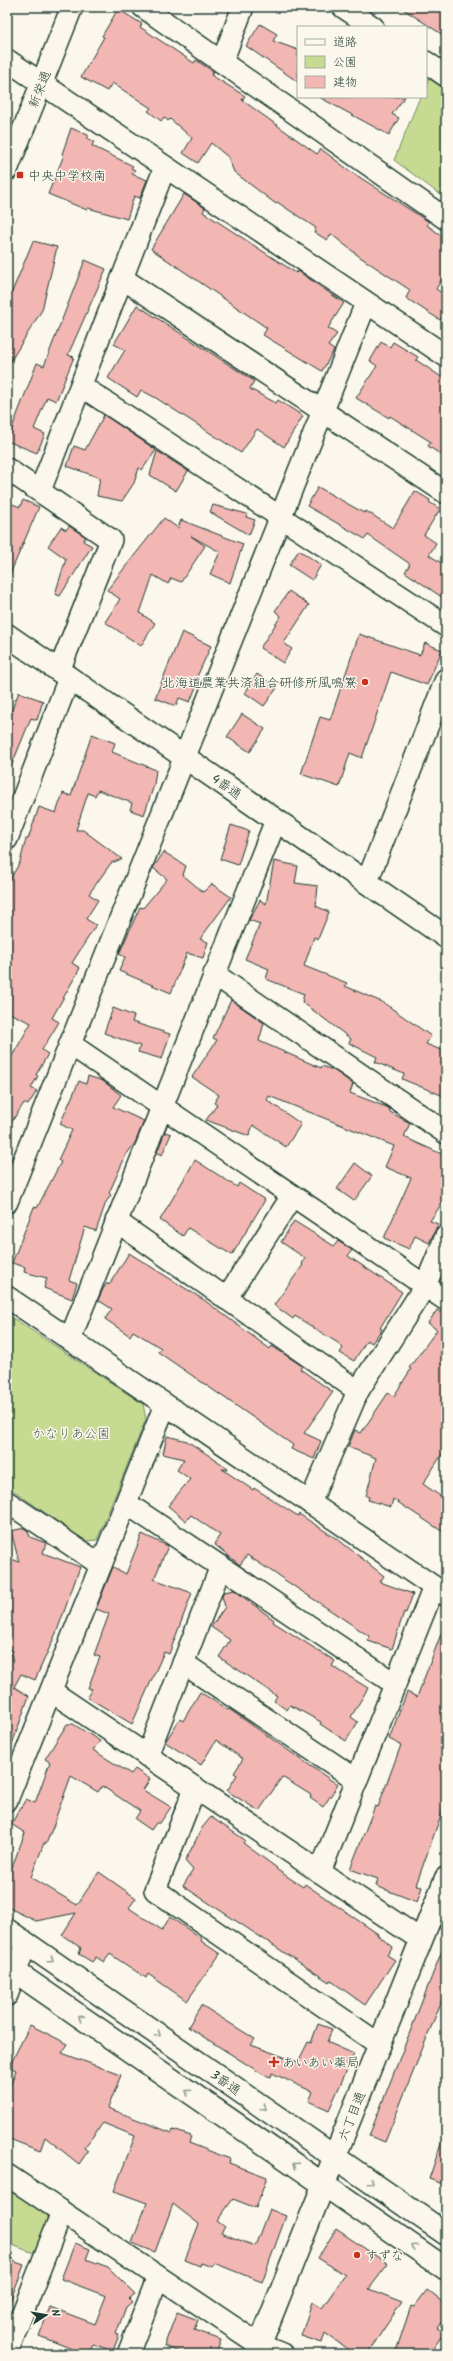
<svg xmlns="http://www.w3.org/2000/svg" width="453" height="2361" viewBox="0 0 453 2361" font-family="Kalam,'Klee One',sans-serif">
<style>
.green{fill:#c6db91;stroke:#728c62}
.building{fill:#f2b6b3;stroke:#1f3d34}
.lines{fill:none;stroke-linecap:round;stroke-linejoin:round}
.minor-casing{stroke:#1f3d34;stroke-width:24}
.tertiary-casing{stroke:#1f3d34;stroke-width:25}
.minor{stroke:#fbf7ec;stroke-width:21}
.tertiary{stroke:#fbf7ec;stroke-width:22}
.oneway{stroke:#8d9a90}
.poi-dot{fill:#c8321e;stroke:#fbf7ec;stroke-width:1.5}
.labels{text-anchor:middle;stroke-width:3;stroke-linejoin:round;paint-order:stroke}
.street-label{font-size:13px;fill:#1f3d34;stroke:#fbf7ec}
.poi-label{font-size:13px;fill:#1f3d34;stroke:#fbf7ec;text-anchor:start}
.park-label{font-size:13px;fill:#405d47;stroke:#fbf7ec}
</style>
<rect width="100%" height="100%" fill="#fbf7ec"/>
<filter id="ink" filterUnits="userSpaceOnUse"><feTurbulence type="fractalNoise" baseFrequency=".025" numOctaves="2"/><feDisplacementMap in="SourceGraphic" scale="8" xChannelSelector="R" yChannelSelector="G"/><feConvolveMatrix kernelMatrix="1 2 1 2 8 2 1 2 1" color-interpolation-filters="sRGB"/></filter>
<g filter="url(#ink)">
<!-- green -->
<g class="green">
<path d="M428,78L446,90V199L394,160L420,97H426Z"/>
<path d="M7,1314L143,1404L146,1419L97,1540L85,1541L7,1486Z"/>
<path d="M7,2187L46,2212L48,2223L36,2254L7,2243Z"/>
</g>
<!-- building -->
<g class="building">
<path d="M400,7H440L446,11V37Z"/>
<path d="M118,9L142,24L140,27L194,63L196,60L214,72L211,75L245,96L242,100L317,154L321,149L350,171L429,222L427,225L446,239V272L436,289L446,296V311L440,320L406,298L410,290L360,257L331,234L327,240L314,232L316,228L277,202L276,204L234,172L228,157L211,143L198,163L183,153L192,138L170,119L168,121L164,117L161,121L148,111L151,108L112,83L107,91L81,77L104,37L102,36Z"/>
<path d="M260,24L277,34L273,41L298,50V82L246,46Z"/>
<path d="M319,97H405L392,114L399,118L389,135Z"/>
<path d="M71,128L88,135V139L94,141L92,146L133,166L131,168L135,170L132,174L147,180L140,198L134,196L127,219L88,208L87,210L48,194L64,155L62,154Z"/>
<path d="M184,194L205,208L203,212L296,273L298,271L344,303L328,328L337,334L328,346L334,350L322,371L263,335L267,328L151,249Z"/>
<path d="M33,241L57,247L42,310L7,367V304Z"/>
<path d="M85,260L106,269L68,355L74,357L56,401L47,397L34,429L45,434L37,453L7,441L37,363L44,366Z"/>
<path d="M137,305L254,381L250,389L276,403L278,400L303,416L284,447L257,429L241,453L156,398L141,390L137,397L108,378L125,350L114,344Z"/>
<path d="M381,342L390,347L393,342L418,357L416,360L446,380V458L428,446L431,442L390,416L389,418L356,398L377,366L370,361Z"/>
<path d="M104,415L156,450L142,470L139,468L134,483L122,501L97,496L100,478L67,466L74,446L85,450Z"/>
<path d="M157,451L188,471L176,491L150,475Z"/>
<path d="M318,487L364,513L366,511L393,528L415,491L430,500L429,502L440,509L424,535L436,543L429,555L446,566V600L405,572L410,564L368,535L365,539L307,506Z"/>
<path d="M23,500L39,507L7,581V502L20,507Z"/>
<path d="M213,505L247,514L246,517L255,520L249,535L210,512Z"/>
<path d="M164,518L178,528L181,520L243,544L230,583L210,574L220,552L191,536L205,546L181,582L171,578L168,584L153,575L140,613L155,623L141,646L105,622L120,599L107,590Z"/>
<path d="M69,526L86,537L83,541L92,546L60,596L55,594L66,559L48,546L61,527L66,530Z"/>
<path d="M299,550L321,565L312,580L289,565Z"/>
<path d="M289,591L309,605L284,643L292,649L283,663L260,648L281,616L275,611Z"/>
<path d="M182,632L211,646L195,681L198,682L190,702L179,698L176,706L155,698Z"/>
<path d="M359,634L420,655L425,643L442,650L427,685L391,672L362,758L350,753L339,787L301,774L320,717L330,720Z"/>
<path d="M257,674L277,688L264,706L245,693Z"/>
<path d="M19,692L43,701L37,720L31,718L8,774L7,721Z"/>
<path d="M242,714L265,729L250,752L227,737Z"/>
<path d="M92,734L115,743L112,752L156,770L154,785L144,815L130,810L132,803L98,790L95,796L88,793L76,830H83L122,859L111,863L89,894L98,900L86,919L96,925L72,963L80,968L52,1018L59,1022L42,1050L48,1054L36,1075L38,1076L31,1088L37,1091L28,1105L24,1103L7,1129V1065L31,1023L7,1012V885L20,862L26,839H28L39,807L56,813L63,793L71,796Z"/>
<path d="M231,825L249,831L238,865L220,859Z"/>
<path d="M164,852L186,866L183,875L203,892L212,884L231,897L200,939L208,942L203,958L187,953L171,993L119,971L125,957L119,954L140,907L143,908L167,879L153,868Z"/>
<path d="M274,861L298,866L295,883L318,886L316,906L329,912L318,939L314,937L304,966L347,983L345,986L384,1003L431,1036L426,1044L446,1052V1097L402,1079L404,1074L375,1062L377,1057L349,1043L351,1039L302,1002L304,994L266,979L269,969L245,959L260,924L249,920L260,900L266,904Z"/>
<path d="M231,1000L264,1023L259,1041L321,1068L322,1066L335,1071L353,1084L350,1093L389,1108L390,1112L410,1123L404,1137L446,1156V1197L430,1221L438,1224L429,1243L415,1236L409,1249L384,1238L411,1178L385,1167L394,1146L269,1096L267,1100L301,1124L286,1147L253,1125L249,1136L206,1120L217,1105L214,1103L219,1095L192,1077L217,1040L213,1038Z"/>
<path d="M113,1008L134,1016L132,1022L170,1034L162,1059L138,1052L140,1046L104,1033Z"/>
<path d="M88,1076L103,1081L121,1095L113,1107L144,1121L135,1143L126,1155L109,1193L111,1195L106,1202L96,1231L85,1227L69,1280L77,1283L72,1299L44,1288L47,1278L24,1272L25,1267L12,1263L34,1207L37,1208L61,1162L58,1160L72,1130L60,1124L79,1081L86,1084Z"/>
<path d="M165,1132L171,1134L162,1155L157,1152Z"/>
<path d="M195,1160L237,1187L239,1183L265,1200L232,1255L188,1228L183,1236L160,1220Z"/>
<path d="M355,1163L372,1176L354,1201L337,1189Z"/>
<path d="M294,1221L334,1246L338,1241L352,1250L348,1256L402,1292L380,1328L382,1329L372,1343L367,1340L354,1361L340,1353L343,1348L338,1343L295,1316L293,1319L274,1305L303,1265L302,1264L305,1258L281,1242Z"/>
<path d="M129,1253L204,1300L270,1349L272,1346L302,1366L300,1369L333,1392L304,1433L321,1441L314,1459L291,1449L293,1445L158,1352L161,1348L133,1331L130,1336L105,1319L112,1309L98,1300L103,1289L107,1283L109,1285Z"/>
<path d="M437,1310L446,1317V1448L423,1484L446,1500V1534L393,1499L391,1507L368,1500L369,1497L366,1496L376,1458L348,1447L355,1430L361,1433L388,1393L394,1396L411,1369L409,1368L437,1330L428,1323Z"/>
<path d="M167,1436L187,1441L228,1468L227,1470L222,1469L253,1490L254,1488L298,1516L299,1514L340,1541L384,1576L380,1582L413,1594L406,1613L404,1612L392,1649L368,1641L369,1636L247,1555L240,1565L214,1544L220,1535L191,1515L186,1521L168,1506L190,1479L177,1470L184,1459L163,1454Z"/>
<path d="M24,1528L28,1531L30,1537L46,1543L43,1553L80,1567L57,1631L35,1680L21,1674L14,1687L29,1696L9,1753L7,1752V1666L13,1651L7,1649V1557L19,1562L11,1531Z"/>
<path d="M142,1534L168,1546L154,1579L192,1593L169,1654L164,1652L132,1724L87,1697L92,1689L88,1688L100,1657L94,1655L109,1614L96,1609L113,1567L126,1574Z"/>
<path d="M234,1590L274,1620L273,1622L335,1661L332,1666L368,1688L351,1717L358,1722L346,1741L320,1724L321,1722L290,1705L287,1710L274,1701L277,1696L219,1657L230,1640L211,1627L225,1607L222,1596L224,1592Z"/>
<path d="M444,1626H446V1801L416,1885L422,1887L417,1902L376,1886L378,1879L350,1869L375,1806L378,1807L401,1745L389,1739L407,1692L417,1697Z"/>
<path d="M200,1692L228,1710L229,1709L338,1785L323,1807L310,1798L311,1795L282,1777L259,1811L227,1791L237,1775L234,1773L243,1759L216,1740L201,1765L165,1742L180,1719L183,1721Z"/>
<path d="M67,1724H73L100,1741L93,1750L131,1774L135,1769L150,1779L143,1790L171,1807L160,1823H156L151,1830L135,1819L140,1811L102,1786L98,1792L71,1776L56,1817H57L46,1844L44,1843L31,1877L77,1905L99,1872L136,1898L129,1908L162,1930L170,1917L202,1939L201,1941L220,1954L187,2001L148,1974L146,1978L110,1954L104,1962L96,1957L92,1962L79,1954L81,1948L62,1935L76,1913L36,1921L7,1907V1880L25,1833L11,1824L26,1799L35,1803L50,1762L45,1759Z"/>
<path d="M211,1817L245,1840L243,1843L277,1868L276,1869L303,1887L305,1884L378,1934L377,1935L393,1947L387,1955L395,1960L365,2005L330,1980L329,1982L183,1886L193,1870L185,1861L202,1828Z"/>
<path d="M445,1943L446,1990L385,2142L369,2136Z"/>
<path d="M201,2005L255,2039L251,2045L298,2062L308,2042L311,2043L318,2024L332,2029L327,2042L354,2054L329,2110L309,2101L313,2092L272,2073L271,2077L262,2074L188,2027Z"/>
<path d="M30,2025L68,2044L62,2053L121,2075L108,2108L172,2133L173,2130L191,2136L189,2143L230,2159L229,2163L267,2177L256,2208L233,2199L217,2221L225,2227L221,2233L255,2246L269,2209L286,2216L262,2282L214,2263L212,2267L201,2263L200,2266L185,2260L199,2224L173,2204L155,2252L132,2243L147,2203L114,2191L135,2136L103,2123L84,2148L88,2151L79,2164L45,2137L40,2151L7,2138V2094L16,2070L9,2067Z"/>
<path d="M443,2138H446V2185L429,2179Z"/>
<path d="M336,2229L388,2264L369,2289L402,2302L367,2354H354L325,2333L322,2343L301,2336L312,2302L322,2308L345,2275L318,2258Z"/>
<path d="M75,2243L90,2249L86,2259L108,2267L135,2294L129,2299L132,2302L126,2307L116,2334L119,2335L113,2351L93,2344L89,2354H85L39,2336L50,2307L95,2324L106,2296L61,2279Z"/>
<path d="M7,2259L24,2265L8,2307H7Z"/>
<path d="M427,2290L446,2305V2316L437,2328L444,2333L429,2354H395L411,2306L414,2307Z"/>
<path d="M177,2312L198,2320L194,2330L221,2340L216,2354H184L164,2346Z"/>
</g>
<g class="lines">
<!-- minor casing -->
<g class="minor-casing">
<g id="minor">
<path d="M143,7L446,219"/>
<path d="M343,7L373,27"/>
<path d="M7,60L446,356"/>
<path d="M222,62L243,7"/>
<path d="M426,62L446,76"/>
<path d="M7,170L72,7"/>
<path d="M122,278L446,493"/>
<path d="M81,386L446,626"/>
<path d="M7,469L111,540L59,671"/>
<path d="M40,491L165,167"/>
<path d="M7,839L69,678"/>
<path d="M367,882L446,679"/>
<path d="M214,974L446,1133"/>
<path d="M70,1044L446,1300"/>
<path d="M7,1202L366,303"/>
<path d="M116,1221L358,1391"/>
<path d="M7,1297L446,1595"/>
<path d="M226,1299L292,1196"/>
<path d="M70,1339L276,820"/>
<path d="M7,1502L101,1565"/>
<path d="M126,1503L395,1684"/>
<path d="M310,1503L358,1391L425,1286L446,1236"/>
<path d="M183,1663L357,1780"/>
<path d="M51,1691L421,1940"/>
<path d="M147,1756L221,1566"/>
<path d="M195,1788L155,1890L380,2045"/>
<path d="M7,1800L165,1405"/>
<path d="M320,1872L434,1587"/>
<path d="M7,1995L26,1944"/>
<path d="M7,2175L260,2345L282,2354"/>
<path d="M7,2353L62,2212"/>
<path d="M128,2354L158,2277"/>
</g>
</g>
<!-- tertiary casing -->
<g class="tertiary-casing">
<g id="tertiary">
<path d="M7,635L446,937"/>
<path d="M7,1930L446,2234"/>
<path d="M7,1966L446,2269"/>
<path d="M256,2354L446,1878"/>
</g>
</g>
<!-- minor -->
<use href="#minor" class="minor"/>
<!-- tertiary -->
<use href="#tertiary" class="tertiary"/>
</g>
<!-- one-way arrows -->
<defs><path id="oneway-chevron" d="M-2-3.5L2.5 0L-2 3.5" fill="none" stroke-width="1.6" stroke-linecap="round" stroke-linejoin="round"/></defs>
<g class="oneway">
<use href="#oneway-chevron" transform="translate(51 1960) rotate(35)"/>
<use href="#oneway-chevron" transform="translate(81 2018) rotate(-145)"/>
<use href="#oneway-chevron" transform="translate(158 2034) rotate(35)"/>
<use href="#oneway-chevron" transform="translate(188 2092) rotate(-145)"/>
<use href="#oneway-chevron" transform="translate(264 2108) rotate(35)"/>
<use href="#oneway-chevron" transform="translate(295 2165) rotate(-145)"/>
<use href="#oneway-chevron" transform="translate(371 2182) rotate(35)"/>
<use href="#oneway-chevron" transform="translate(414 2247) rotate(-145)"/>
</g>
</g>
<!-- markers -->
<g class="poi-dot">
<rect x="16" y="171" width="8" height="8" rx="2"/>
<circle cx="365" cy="682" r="4"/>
<path d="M272 2056h4v4h4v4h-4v4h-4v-4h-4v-4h4z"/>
<circle cx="357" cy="2255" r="4"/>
</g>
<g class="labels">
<!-- street labels -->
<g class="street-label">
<text transform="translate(39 89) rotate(-68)" y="5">新栄通</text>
<text transform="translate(227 786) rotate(35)" y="5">4番通</text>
<text transform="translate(226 2082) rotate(35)" y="5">3番通</text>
<text transform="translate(351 2116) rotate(-68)" y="5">六丁目通</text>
</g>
<!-- poi labels -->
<g class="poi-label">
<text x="28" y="180">中央中学校南</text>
<text x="357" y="687" text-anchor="end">北海道農業共済組合研修所風鳴寮</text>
<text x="282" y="2067">あいあい薬局</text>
<text x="365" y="2260">すずな</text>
</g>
<!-- park labels -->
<g class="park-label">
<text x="71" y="1438">かなりあ公園</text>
</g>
</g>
<!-- margin -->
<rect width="453" height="2361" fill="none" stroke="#fbf7ec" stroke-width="24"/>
<rect x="12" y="12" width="429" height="2337" fill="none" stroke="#1f3d34" stroke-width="1.5" filter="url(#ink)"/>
<!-- legend -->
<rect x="297" y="26" width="130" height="72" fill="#fbf7ec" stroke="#a3ada2"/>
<rect x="305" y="39" width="20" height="6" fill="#fbf7ec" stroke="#a3ada2"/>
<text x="333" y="46" font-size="12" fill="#1f3d34">道路</text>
<rect x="305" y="56" width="20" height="12" fill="#c6db91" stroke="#a3ada2"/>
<text x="333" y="66" font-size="12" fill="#1f3d34">公園</text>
<rect x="305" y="76" width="20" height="12" fill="#f2b6b3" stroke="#a3ada2"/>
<text x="333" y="86" font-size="12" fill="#1f3d34">建物</text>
<!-- north arrow -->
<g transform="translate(46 2315) rotate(78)" stroke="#fbf7ec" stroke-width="3" paint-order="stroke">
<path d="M0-3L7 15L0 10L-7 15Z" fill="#1f3d34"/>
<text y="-6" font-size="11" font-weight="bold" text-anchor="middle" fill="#1f3d34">N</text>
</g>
</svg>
